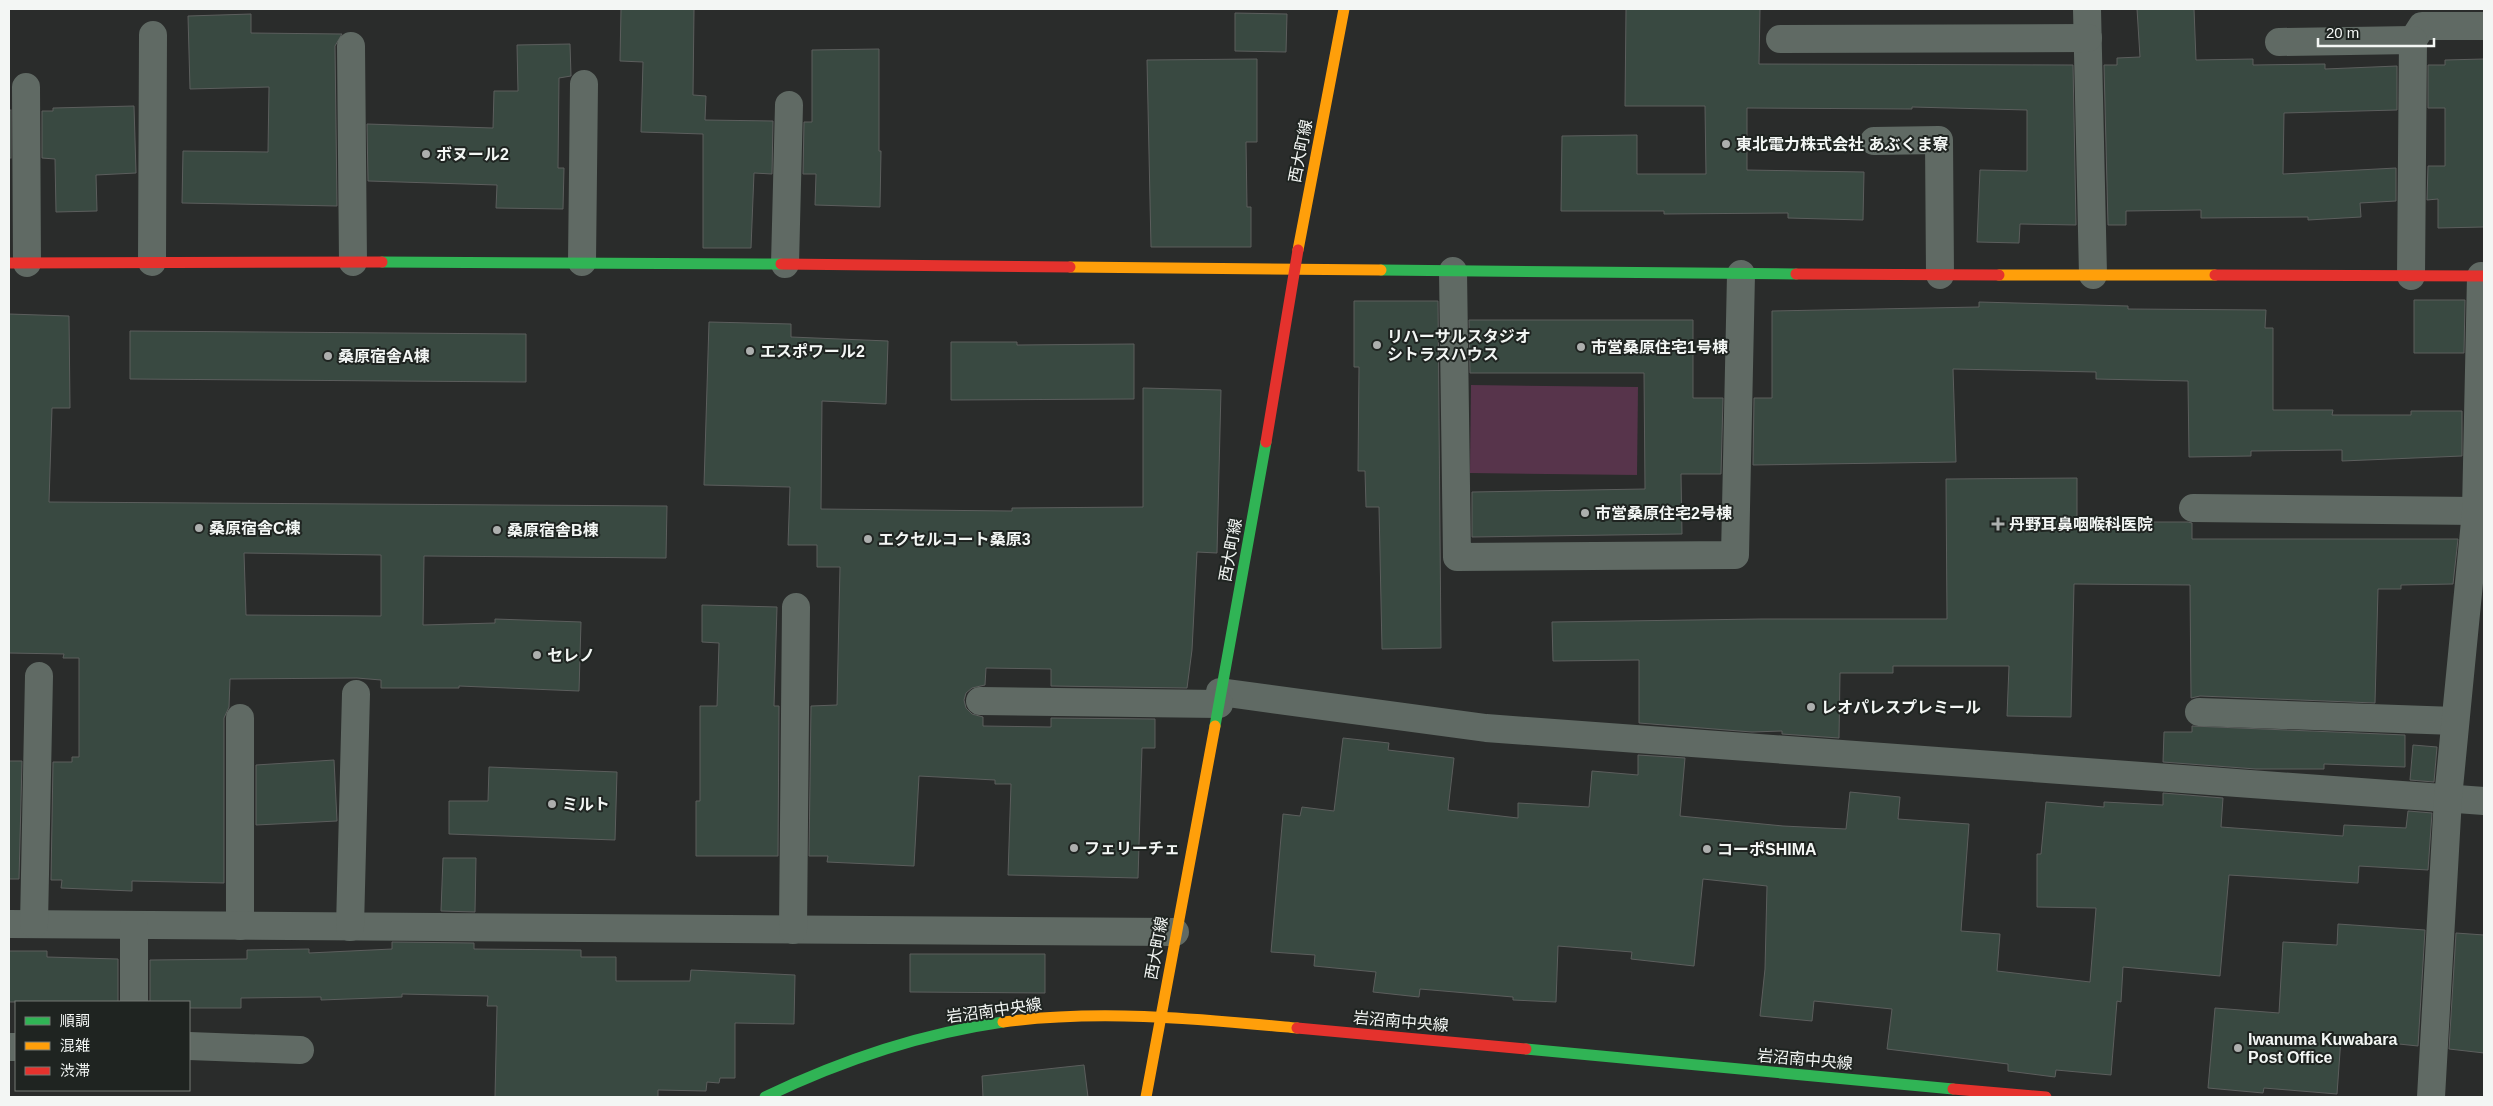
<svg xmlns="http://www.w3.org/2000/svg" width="2493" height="1106" viewBox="0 0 2493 1106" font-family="Helvetica,'Noto Sans JP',sans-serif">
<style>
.green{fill:#57344b}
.building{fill:#394941;stroke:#5c5e5d;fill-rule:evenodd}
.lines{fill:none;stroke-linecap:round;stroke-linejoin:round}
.street{stroke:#606a64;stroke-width:28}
.fast{stroke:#30b455;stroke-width:11}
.slow{stroke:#ff9f0a;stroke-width:11}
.jam{stroke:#e5322d;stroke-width:11}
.poi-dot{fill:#adafae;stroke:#1f2421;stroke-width:2}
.labels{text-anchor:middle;stroke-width:4;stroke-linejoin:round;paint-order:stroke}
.poi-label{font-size:16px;font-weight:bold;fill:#f3f6f4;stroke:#1f2421;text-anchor:start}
.street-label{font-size:16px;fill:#f3f6f4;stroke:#1f2421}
</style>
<rect width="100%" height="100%" fill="#2a2c2b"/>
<!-- green -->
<path class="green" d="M1471,385L1638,387L1637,475L1470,473Z"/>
<!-- building -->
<g class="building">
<path d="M621,9H694L693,95L706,96L705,120L773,121L772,174L754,173L751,248H703V134L641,132L643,62L620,61Z"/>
<path d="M1626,9H1760L1759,64L2073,65L2076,225L2020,224L2019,243L1977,242L1980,170L2027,171V110L1912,107V109L1747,108V170L1864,172L1863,220L1788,218V213L1664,214V211H1561L1562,136L1637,135V174H1706L1705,106H1625Z"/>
<path d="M2137,9H2194L2196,60L2253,59V65L2325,64V69L2397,66V110L2284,113L2283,174L2396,168V201L2360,203L2361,217L2308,220V217L2201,218V210L2126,211V225H2108L2104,65H2117V58L2140,57Z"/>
<path d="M1235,13L1287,14L1286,52L1235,51Z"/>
<path d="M251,14V33L342,34L335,46L337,206L182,203L183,151L268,152L269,87L190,89L188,16Z"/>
<path d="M570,44L571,76L559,78L558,168H564L563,209L496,208L497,185L368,181L367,124L493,128L494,91H518L517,45Z"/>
<path d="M879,49V151H881L880,207L815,205L816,174H803L804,122H812V50Z"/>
<path d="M1257,59V142H1246L1247,207H1251V247H1151L1147,60Z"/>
<path d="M2484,59V227L2438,228V199L2427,200L2428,166H2445V108H2428V65H2445V60Z"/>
<path d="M134,106L136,173L96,175L97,211L56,212L55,159L42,158V111H53V108Z"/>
<rect x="9" y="110" width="2" height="48"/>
<path d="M2414,300H2465L2464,353H2414Z"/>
<path d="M1354,301H1438L1441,648L1382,649L1379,507H1366L1365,471H1358L1359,367H1354Z"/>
<path d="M1979,302L2128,306V309L2266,310L2265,328H2273V410H2333L2332,415H2411V411H2462V456L2342,461V450L2251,451V456L2189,457L2188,381L2096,379V372L1953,369L1956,462L1753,465L1754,398H1772V311L1979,307Z"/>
<path d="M9,314L69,316L70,408H52L49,502L667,506L666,558L424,556L423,625L495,623V619L581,622L579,691L459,686V688H381V680L357,678L230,679L229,707L224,718V883L132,881V891L61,888L62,880H51L53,762H72V757H79V658H63L64,654L9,653ZM244,553L381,555V616L246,615Z"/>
<path d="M1469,320H1693V398H1723L1721,474H1681L1682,534L1472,537V492L1645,489L1644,373H1470Z"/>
<path d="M709,322L791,324V337L888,341L886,404L822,401L821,509L1012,511V508L1143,507V388L1221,390L1217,553L1197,552L1192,650L1187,688L1051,686V669L986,668L985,685L972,688L966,693L964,700L966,708L972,714L983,717V726L1051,727V718L1155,719V748H1142L1138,878L1008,875L1011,784H995V780L919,776L914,866L827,862L828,856H809L811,706L837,705L840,567H817V545H788L790,487L704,485Z"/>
<path d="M130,331L526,334V382L130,379Z"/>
<path d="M951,342H1017V345L1134,344V399L951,400Z"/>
<path d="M2077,478V522H2188L2192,523V539H2458L2453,584L2401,585V589H2378L2375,703L2200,696L2191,698L2190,585L2074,584L2071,717L2007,716L2009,666H1893V673H1840L1839,738L1782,734V731L1752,732L1639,723V660L1553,661L1552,622L1761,619H1947L1946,479Z"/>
<path d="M702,605L777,607L774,706H779L778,856H696V801H700V706H717L719,643L702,642Z"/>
<path d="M2192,726L2405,735V767L2324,764V769H2256L2163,762L2164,732H2192Z"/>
<path d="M1343,738L1389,743L1388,750L1454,758L1448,810L1518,818V803L1589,807L1592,771L1638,775V755L1685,758L1680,816L1783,826L1846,829L1850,792L1900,797L1898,819L1969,824L1961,931L2000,934L1997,971L2090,982L2096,908L2037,907V854H2041L2046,802L2104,807V802L2163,805V793L2223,798L2221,827L2343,836L2344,825L2406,828L2408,811L2432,813L2428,870L2359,866L2358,883L2229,875L2220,976L2123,967L2121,1002L2117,1001L2111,1075L2056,1070L2055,1077L2008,1071V1064L1887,1049L1892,1009L1814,1001L1812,1021L1760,1016L1765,969L1767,886L1703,879L1694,966L1631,959L1632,952L1558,946L1556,1002L1513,1000V997L1420,989L1419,997L1373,992L1376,972L1314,966L1315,955L1271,952L1283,814L1300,816L1302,807L1334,811Z"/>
<path d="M2413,745L2437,747L2434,782L2410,780Z"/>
<path d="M334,760L337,821L256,825V765Z"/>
<path d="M9,761H22L19,879H9Z"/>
<path d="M489,767L617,772L615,840L449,834V801H488Z"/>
<path d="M443,858H476L475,912L441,911Z"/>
<path d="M2338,924L2425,930L2418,1046L2341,1038L2337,1094L2264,1088L2263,1093L2208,1088L2215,1008L2279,1013L2283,942L2337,945Z"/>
<path d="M2456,933L2484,935V1053L2449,1049Z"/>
<path d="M392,942L474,943V949L581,950V957H616V981H690L691,970L795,975L794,1024L735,1023V1078H720L719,1083L707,1082L706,1091L658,1090V1097H495L497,1006H487L488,996L402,994V997L321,1000V997L241,998V1008H189V1002H150V960L247,959V950L309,949V953L392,949Z"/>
<path d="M9,951H47V957L118,959V1002H9Z"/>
<path d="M910,954H1045V993L910,992Z"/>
<path d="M1084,1065L1088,1097H983L982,1076Z"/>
</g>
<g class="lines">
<!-- street -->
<g class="street">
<path d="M2087,9L2093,275"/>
<path d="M1780,39L2088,38"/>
<path d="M2413,40L2422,26H2484"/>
<path d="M2279,42L2413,40L2411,276"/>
<path d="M351,46L353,262"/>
<path d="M26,87L27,263"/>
<path d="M1874,141L1939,140L1940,275"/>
<path d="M152,262L153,35"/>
<path d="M582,262L584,84"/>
<path d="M785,264L789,105"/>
<path d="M1453,271L1457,557L1735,555L1741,274"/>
<path d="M2193,508L2476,511"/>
<path d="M1220,692L1486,728L2484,801"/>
<path d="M980,701L1219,704"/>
<path d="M2199,712L2455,721"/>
<path d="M240,718V926"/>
<path d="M9,924L1175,932"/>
<path d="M34,924L39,676"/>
<path d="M350,927L356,694"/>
<path d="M793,930L796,607"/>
<path d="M134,1002V925"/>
<path d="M189,1046L300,1050"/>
<path d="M9,1047H16"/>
<path d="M2431,1097L2448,798L2476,511L2481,276"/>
</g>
<!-- fast -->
<g class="fast">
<path d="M382,262L781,264"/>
<path d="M1381,270L1796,274"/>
<path d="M1215,726L1266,442"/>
<path d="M1526,1049L1953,1089"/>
<path d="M765,1097C840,1061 919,1034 1003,1022"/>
</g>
<!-- slow -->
<g class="slow">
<path d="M1298,250L1344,9"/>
<path d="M1070,267L1381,270"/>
<path d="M1999,275H2215"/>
<path d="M1003,1022C1101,1009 1199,1019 1297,1028"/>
<path d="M1146,1097L1215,726"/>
</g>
<!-- jam -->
<g class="jam">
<path d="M9,263L382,262"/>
<path d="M781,264L1070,267"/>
<path d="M1796,274L1999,275"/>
<path d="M2215,275L2484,276"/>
<path d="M1266,442L1298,250"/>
<path d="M1297,1028L1526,1049"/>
<path d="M1953,1089L2046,1097"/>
</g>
</g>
<!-- markers -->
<g class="poi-dot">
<circle cx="1726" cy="144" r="5"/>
<circle cx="426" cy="154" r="5"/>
<circle cx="1377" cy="345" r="5"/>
<circle cx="1581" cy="347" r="5"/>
<circle cx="750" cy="351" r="5"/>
<circle cx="328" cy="356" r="5"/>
<circle cx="1585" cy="513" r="5"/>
<path d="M1995.5 516.5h5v5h5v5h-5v5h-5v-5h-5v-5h5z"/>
<circle cx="199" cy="528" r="5"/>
<circle cx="497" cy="530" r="5"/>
<circle cx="868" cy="539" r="5"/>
<circle cx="537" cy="655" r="5"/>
<circle cx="1811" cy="707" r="5"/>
<circle cx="552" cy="804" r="5"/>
<circle cx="1074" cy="848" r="5"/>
<circle cx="1707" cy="849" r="5"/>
<circle cx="2238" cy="1048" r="5"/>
</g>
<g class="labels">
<!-- poi labels -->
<g class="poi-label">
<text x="1736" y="150">東北電力株式会社 あぶくま寮</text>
<text x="436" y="160">ボヌール2</text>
<text x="1387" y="342">リハーサルスタジオ<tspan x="1387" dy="18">シトラスハウス</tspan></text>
<text x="1591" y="353">市営桑原住宅1号棟</text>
<text x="760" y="357">エスポワール2</text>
<text x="338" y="362">桑原宿舎A棟</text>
<text x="1595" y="519">市営桑原住宅2号棟</text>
<text x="2009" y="530">丹野耳鼻咽喉科医院</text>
<text x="209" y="534">桑原宿舎C棟</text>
<text x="507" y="536">桑原宿舎B棟</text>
<text x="878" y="545">エクセルコート桑原3</text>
<text x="547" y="661">セレノ</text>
<text x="1821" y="713">レオパレスプレミール</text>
<text x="562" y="810">ミルト</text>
<text x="1084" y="854">フェリーチェ</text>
<text x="1717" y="855">コーポSHIMA</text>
<text x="2248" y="1045">Iwanuma Kuwabara<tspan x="2248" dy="18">Post Office</tspan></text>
</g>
<!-- street labels -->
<g class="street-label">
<text transform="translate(1300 151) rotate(-79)" y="6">西大町線</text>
<text transform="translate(1230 550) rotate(-80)" y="6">西大町線</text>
<text transform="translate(1156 948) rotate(-80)" y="6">西大町線</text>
<text transform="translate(994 1010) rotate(-8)" y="6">岩沼南中央線</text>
<text transform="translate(1401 1021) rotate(5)" y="6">岩沼南中央線</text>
<text transform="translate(1805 1059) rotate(5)" y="6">岩沼南中央線</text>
</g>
</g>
<!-- border -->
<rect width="2493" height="1106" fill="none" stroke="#f3f6f4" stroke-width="20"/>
<!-- legend -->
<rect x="15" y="1001" width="175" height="90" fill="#1f2421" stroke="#747875"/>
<rect x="25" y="1017" width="25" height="8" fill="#30b455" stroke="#747875"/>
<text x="60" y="1026" font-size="15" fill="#f3f6f4">順調</text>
<rect x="25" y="1042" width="25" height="8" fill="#ff9f0a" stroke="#747875"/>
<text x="60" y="1051" font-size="15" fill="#f3f6f4">混雑</text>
<rect x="25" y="1067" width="25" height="8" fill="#e5322d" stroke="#747875"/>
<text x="60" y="1076" font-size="15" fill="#f3f6f4">渋滞</text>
<!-- scale -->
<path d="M2318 38v8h116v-8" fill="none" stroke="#f3f6f4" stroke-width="2.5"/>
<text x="2326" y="38" font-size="15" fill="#f3f6f4" stroke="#1f2421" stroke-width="4" paint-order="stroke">20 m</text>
</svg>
